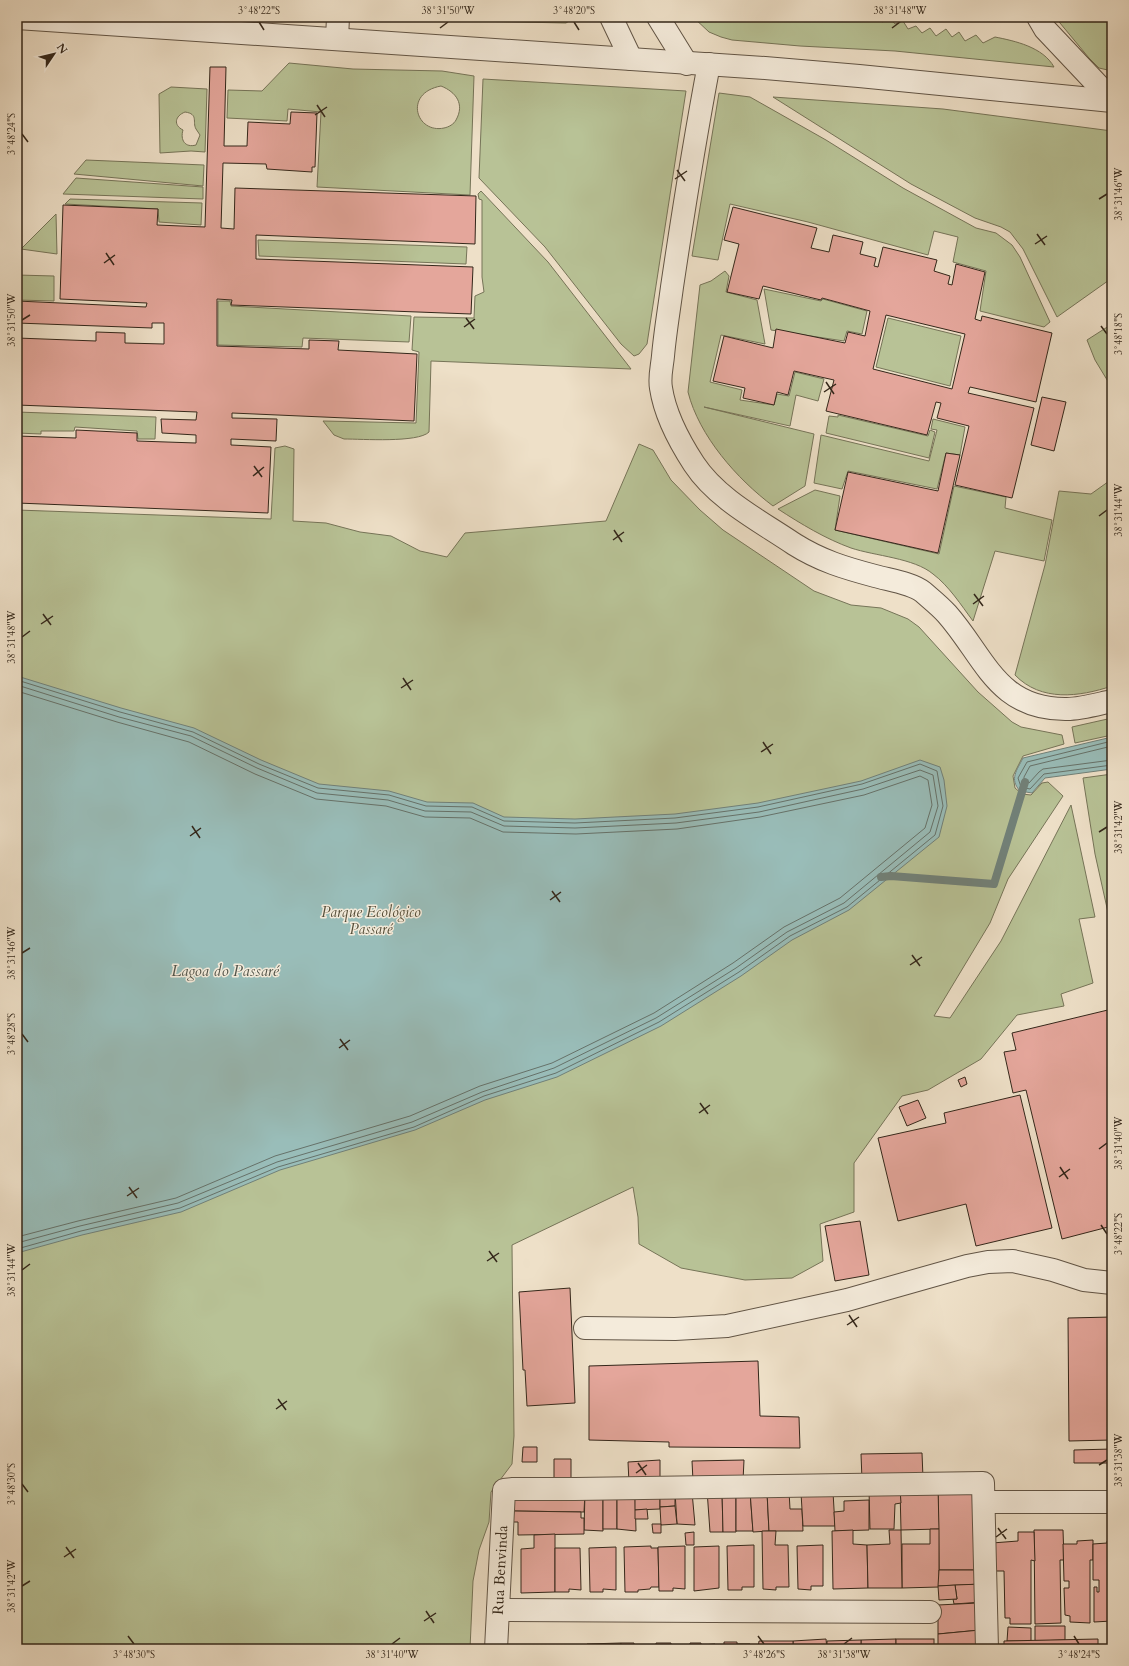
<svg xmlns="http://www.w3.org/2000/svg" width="1129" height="1666" viewBox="0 0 1129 1666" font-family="Cardo,serif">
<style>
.green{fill:#b8c296;stroke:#767458;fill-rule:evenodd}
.water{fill:#99bdb9;stroke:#718179}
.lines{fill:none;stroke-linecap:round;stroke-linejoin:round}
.shore{stroke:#66726a;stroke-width:1}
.stream{stroke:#718179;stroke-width:8}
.building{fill:#e4a69b;stroke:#34271a;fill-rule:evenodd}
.minor-casing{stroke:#625546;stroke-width:24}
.minor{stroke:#f4ebdb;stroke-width:22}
.ticks{fill:none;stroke:#34271a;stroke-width:1.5}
.labels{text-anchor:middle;stroke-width:3;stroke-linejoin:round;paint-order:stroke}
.park-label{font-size:15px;font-style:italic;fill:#554e39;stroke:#f4ebdb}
.street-label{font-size:15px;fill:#34271a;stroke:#f4ebdb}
.water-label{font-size:16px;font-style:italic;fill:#52544a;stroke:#f4ebdb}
.neatline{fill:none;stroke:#34271a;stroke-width:1.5}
.ticks-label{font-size:10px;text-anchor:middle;fill:#34271a}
</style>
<rect width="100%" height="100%" fill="#eee0c8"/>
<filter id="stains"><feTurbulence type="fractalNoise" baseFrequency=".005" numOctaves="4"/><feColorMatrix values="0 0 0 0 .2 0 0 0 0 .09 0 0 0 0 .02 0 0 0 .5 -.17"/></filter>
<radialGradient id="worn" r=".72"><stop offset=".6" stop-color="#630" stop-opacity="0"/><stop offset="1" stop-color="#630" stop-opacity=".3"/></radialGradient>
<!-- green -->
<g class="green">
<path d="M403,17H575L566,23L472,21Z"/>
<path d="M693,17H866L868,19L872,17H877L882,22L890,18L895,24L903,21L908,29L916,26L922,33L930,28L936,36L946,29L952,37L959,32L965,41L976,35L983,43L995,37C1015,41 1043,47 1054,67L895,51L800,46L732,40L721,37L709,32Z"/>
<path d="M1055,17H1112V71L1099,68L1089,58Z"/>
<path d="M289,63L353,69L442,71L474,76L470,195L317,187L321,112L288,109L287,121L227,118L228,90L262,91ZM441,86C456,92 465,104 456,120C454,124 449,127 444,128C416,134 403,93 441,86Z"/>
<path d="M483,79L686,91L647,344L639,354L634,356L621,344L545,247L479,178Z"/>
<path d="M171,87L207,89L205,152L191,151L160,153L159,94ZM185,112C199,114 192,122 196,129C197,131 199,133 200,135L196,145C185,148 180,140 183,130C173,125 175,116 185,112Z"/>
<path d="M719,93L750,97L826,140L903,188L976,228L996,233L1012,245L1020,257L1050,322L1044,327L980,311L986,271L953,262L958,237L934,231L928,255L808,222L730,204L718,260L692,256Z"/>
<path d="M773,97L943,109L1112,131V278L1057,317L1023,249L1010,232L1001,227L975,218L911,184Z"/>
<path d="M86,160L204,165L203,186L74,174Z"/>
<path d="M76,178L203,187V199L63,194Z"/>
<path d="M481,191L548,262L631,369L431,361L429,432C418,443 362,439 344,439L334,435L323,421L416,423L419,352L412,350L414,317L474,318L475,296L484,292L482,277V200L479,199L478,194Z"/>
<path d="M70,199L202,203L201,225L159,222L158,209L65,204Z"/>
<path d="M56,214L57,254L21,249Z"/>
<path d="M258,240L467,247L466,264L259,256Z"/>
<path d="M725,271L729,276L726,292L757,300L765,344L721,335L710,382L742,390L740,400L774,405L777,394L789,396L795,372L824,379L818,401L796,395L790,426L704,407L814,434L805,486L773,506C737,479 699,436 688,392L700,285L711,281Z"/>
<path d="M17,275L54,276V301L17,300Z"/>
<path d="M764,289L821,301L823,299L867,311L862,334L847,331L844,341L771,330Z"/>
<path d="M218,301H230L231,306L411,316L409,342L303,338L302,347L218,345Z"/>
<path d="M888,318L961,336L950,386L876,367Z"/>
<path d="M1112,324V388L1095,360L1087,340Z"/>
<path d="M17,412L156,417L155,439H138L137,431L75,427L74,431H41V434L17,433Z"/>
<path d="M838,415L928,436L930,430L935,432L929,458L826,433L829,416L838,417Z"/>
<path d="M933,419L965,427L960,455L946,453L937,489L848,471L842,489L814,483L821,435L929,461L937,430L931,429Z"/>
<path d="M639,444L653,450L671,480L700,510L723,530L814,591L851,605L881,608L908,619L919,627L978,692L1012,722L1021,727L1062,735L1064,744L1023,756L1013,776L1015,788L1022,794L1031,795L1042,783L1048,782L1063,796L1008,879L990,923L934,1016L950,1018L1001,941L1071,805L1095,917L1079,919L1093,983L1061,994L1064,1006L1017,1015L981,1059L928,1090L902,1096L854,1163V1212L820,1224L823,1261L792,1278L745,1280L681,1268L639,1244L638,1217L633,1187L512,1245L514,1436L512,1464L491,1492L489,1522L479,1550L473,1581L470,1649H17V510L271,519L275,448L285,446L294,449L293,521L326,523L360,532L391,536L420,551L447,557L465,533L606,521Z"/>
<path d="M1112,479V686C1079,697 1041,702 1015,675L1045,565L1059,491L1091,494Z"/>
<path d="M954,486L1006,497L1005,508L1052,520L1044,561L995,551L973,621C961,605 949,586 933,574C914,558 875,556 851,548C826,539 801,524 778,509L815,490L840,496L835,530L939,554Z"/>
<path d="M1112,718V735L1075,743L1072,727Z"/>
<path d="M1112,774V869L1109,917L1095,854L1083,778Z"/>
</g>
<!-- water -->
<g class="water">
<path d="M17,676L121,708L194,728L261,760L319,784L389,791L427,802L473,803L504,817L575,819L675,814L758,803L861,781L920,760L940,767L944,780L947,806L939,837L849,910L792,940L741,976L661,1026L557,1077L485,1100L415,1130L280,1170L181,1212L82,1235L17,1253Z"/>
<path d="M1112,737V769L1045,778L1032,793L1020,791C1009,779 1017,770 1023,758Z"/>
</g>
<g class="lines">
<!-- shore -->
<g class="shore">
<path d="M17,680L120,712L193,732L259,764L318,788L389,795L426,806L472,807L504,821L575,823L675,818L758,807L862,784L920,764L937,771L943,806L935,835L847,907L790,936L739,972L659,1022L556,1073L484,1096L414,1127L278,1167L180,1208L81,1231L17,1249"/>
<path d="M17,685L119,717L191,736L257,768L317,793L388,800L425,811L471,812L504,826L575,828L676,823L759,812L863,789L920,770L933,775L938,806L930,832L844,903L787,932L736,968L656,1018L554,1068L482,1092L412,1122L277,1162L178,1203L80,1226L17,1243"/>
<path d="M17,691L117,722L189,742L255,774L316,799L386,806L425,817L470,818L503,832L576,834L677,829L760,817L864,795L920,776L928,780L932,805L925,828L840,898L784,927L733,963L654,1013L552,1063L480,1086L410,1116L275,1156L176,1198L78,1221L17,1237"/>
<path d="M1112,741L1027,762L1018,778L1021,787L1030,789L1044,774L1112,765"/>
<path d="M1112,746L1030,766L1024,777V781L1029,783L1039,772L1043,769L1112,760"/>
</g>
<!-- stream -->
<path class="stream" d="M881,877L891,876L994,884L1025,782"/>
</g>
<!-- building -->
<g class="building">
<path d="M210,67H226L224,146H247L248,122L290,124L291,112L317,113L315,167H312V172L267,169L266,164L223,163L221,228L234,229L235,188L476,196L475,244L256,235V259L473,267L471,314L231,305L232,300L217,299V346L309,349V340L339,341L338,350L417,354L414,421L232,413V418L277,419L276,441L231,439V445L271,447L268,513L17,503V436L76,438V430L137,433V441L196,443V435L162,433L161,419L196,420L197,412L17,405V338L96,341V332L125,333V343L164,344V323H152V328L17,323V301L146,307L147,303L60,299L63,205L158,209L157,225L205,227Z"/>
<path d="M733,207L817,228L811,248L829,252L833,235L863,242L860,254L876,258L874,266L878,267L883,247L937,260L934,271L950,276L948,284L952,285L956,264L985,272L975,319L981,321L982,316L1052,333L1036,402L970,387L968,393L1034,408L1012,498L955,485L969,426L937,418L941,403L936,402L927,435L826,411L834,380L794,371L788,395L777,392L774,405L743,398L745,388L713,381L724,336L773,348L776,329L845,343L848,332L865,336L870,311L822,298L821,300L763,286L759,299L727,292L739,244L724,240ZM886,315L965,334L952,389L873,369Z"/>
<path d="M1042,397L1066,402L1054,451L1031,445Z"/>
<path d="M946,453L960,455L938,553L835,530L848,472L938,491Z"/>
<path d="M1112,1009V1226L1062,1239L1026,1090L1013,1093L1004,1052L1016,1050L1012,1033Z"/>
<path d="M965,1077L967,1084L961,1087L958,1080Z"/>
<path d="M1020,1095L1052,1228L976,1246L966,1204L898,1221L878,1138L946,1123L944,1113Z"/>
<path d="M918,1100L926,1118L907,1126L899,1107Z"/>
<path d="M860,1221L869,1275L835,1281L825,1226Z"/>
<path d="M570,1288L575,1403L527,1406L525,1370H523L519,1292Z"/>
<path d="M1112,1317V1440L1069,1441L1068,1318Z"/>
<path d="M758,1361L760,1416L799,1417L800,1448L669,1447V1442L589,1440V1366Z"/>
<path d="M523,1447H537V1462H522Z"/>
<path d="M1112,1449V1463H1074V1450Z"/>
<path d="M922,1453L923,1478L862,1480L861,1454Z"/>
<path d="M554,1459H571V1479L554,1480Z"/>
<path d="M660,1460V1481L629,1483L628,1462Z"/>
<path d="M744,1460L743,1481H693L692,1461Z"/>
<path d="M978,1486V1570H939L938,1487Z"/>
<path d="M938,1487L939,1529L901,1530L900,1489Z"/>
<path d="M900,1489L901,1503L895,1504L894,1529H870L869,1490Z"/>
<path d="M707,1490L722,1491L723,1532H710Z"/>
<path d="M722,1491H736V1532H723Z"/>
<path d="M736,1491H750L753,1531H736Z"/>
<path d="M750,1491L767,1492L769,1531L753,1532Z"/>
<path d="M789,1491L790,1509H802L803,1531H769L767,1492Z"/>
<path d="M515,1492H585L584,1512L514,1511Z"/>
<path d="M585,1492H603V1531L584,1530Z"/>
<rect x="603" y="1492" width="14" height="37"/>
<path d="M617,1492H635L636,1531L617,1529Z"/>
<path d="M635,1492H660V1509L635,1510Z"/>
<path d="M660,1492H675V1506L660,1507Z"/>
<path d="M675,1492H692L695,1525L677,1524Z"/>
<path d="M833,1492L835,1526H803L801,1493Z"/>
<path d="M869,1500V1530L835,1531L834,1512L844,1511V1501Z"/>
<path d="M675,1506L677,1524L661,1525L660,1507Z"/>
<path d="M647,1509L648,1519H635V1510Z"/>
<path d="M514,1511L581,1512V1518H584V1534L518,1535V1522H512Z"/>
<path d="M652,1524H661V1533H653Z"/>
<path d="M930,1529H939V1587L902,1588V1544H930Z"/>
<path d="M853,1530V1544L867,1545L868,1588L833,1589L832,1531Z"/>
<path d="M889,1530H901L902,1588H868L867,1545L890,1544Z"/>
<path d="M1034,1530H1063L1064,1560H1060L1061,1623L1035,1624Z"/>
<path d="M762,1531H776L775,1545H788L789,1587H776V1590L763,1589Z"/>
<path d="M694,1532V1545H686L685,1533Z"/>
<path d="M1018,1532H1034L1035,1561L1031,1560V1624H1010V1618H1005L1004,1571H993L992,1543L1018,1541Z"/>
<path d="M555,1534V1592L521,1593V1549L534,1548V1535Z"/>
<path d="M1093,1540V1560H1090V1623L1070,1622V1616L1065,1615L1064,1588H1069V1581H1064L1063,1544H1077V1541Z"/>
<path d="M1107,1541H1112V1621L1094,1622V1587H1097V1592H1099V1580H1093V1544L1107,1543Z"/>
<path d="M754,1545V1587H742V1590H728L727,1546Z"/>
<path d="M823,1545V1586H811V1590L798,1589L797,1546Z"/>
<path d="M651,1546V1548H658L659,1587H651L650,1589L638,1590V1592H625L624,1547Z"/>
<path d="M685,1546V1589L673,1588V1591H659L658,1547Z"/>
<path d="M719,1546V1588L694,1591V1547Z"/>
<path d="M616,1547V1590L603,1589V1592H590L589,1548Z"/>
<path d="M555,1548H580L581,1590L569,1589V1592H555Z"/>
<path d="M939,1570H978L982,1584L938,1586Z"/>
<path d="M982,1584L983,1602L954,1604L953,1599H957L955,1585Z"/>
<path d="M955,1585L957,1599L939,1600L938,1586Z"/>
<path d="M978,1603L980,1630L938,1634V1605Z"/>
<path d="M1035,1626H1065V1640L1035,1641Z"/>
<path d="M1008,1627L1031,1628V1641H1007Z"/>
<path d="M980,1630L982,1649H938V1634Z"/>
<path d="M826,1639L827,1649H793V1641Z"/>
<path d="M896,1639V1649H861V1640Z"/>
<rect x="896" y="1639" width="38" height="10"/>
<path d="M1098,1639V1649H1004V1641Z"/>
<path d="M861,1640V1649H827V1641Z"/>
<path d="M759,1641H793V1649H758Z"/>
<path d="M724,1642H737V1644H750V1649H724Z"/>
<path d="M621,1643V1649H587V1644Z"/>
<path d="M621,1643H634V1646H646V1649H621Z"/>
<path d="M656,1643H671V1646L690,1645V1649H656Z"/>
<path d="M690,1643H701V1645L715,1644V1649H690Z"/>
</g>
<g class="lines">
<!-- minor casing -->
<g class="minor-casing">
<g id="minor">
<path d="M611,17L631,59"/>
<path d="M658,17L687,64"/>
<path d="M1038,17L1045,29L1112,100"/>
<path d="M17,18L765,68L859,76L1112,101"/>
<path d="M337,39L338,17"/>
<path d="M709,64C695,138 683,213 672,287C669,310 665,333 663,356C662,367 659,377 661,388C665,415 679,441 694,464C717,499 760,521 794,544C821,561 845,568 875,576C889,580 912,583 923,592C931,599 940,606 947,614C985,657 997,710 1067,709C1081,709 1098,704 1112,701"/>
<path d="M585,1328L675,1329L727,1326L847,1300L967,1266L988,1262L1013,1261L1053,1270L1084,1280L1112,1283"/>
<path d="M985,1502H1112"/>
<path d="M498,1610L930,1612"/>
<path d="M496,1649L504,1490L513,1489H575L983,1483L987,1649"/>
</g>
</g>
<!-- minor -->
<use href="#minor" class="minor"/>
</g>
<!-- ticks -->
<path class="ticks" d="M259,22L264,30M574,22L579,30M440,28L448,22M892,28L900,22M317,105L325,117M315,115L327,107M22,134L28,142M677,170L685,181M675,179L687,171M1099,199L1107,194M1037,234L1045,245M1035,244L1047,236M106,253L114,265M104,263L115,255M466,318L474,329M22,320L30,315M1101,326L1107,334M464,327L475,319M826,382L834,394M824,392L836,384M254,466L262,477M253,476L264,467M1099,516L1107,510M614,530L622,542M613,540L624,532M974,594L983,606M973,604L984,596M43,614L51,625M41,624L53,616M22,637L30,631M403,678L411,690M401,688L413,680M763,742L771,754M761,752L773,744M192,826L200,838M1099,832L1107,827M190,836L201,828M552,891L560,902M550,900L561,892M22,953L30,948M912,955L920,966M910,965L922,957M22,1034L28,1042M340,1039L348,1050M339,1048L350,1040M700,1103L708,1114M699,1113L710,1105M1099,1149L1107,1143M1060,1167L1068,1179M1059,1177L1070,1169M129,1187L137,1198M127,1196L139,1188M1101,1225L1107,1234M489,1251L497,1262M487,1261L499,1253M22,1270L30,1264M849,1315L857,1327M847,1325L859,1317M278,1399L286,1410M276,1409L287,1401M638,1463L646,1475M1099,1465L1107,1460M636,1473L647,1465M22,1484L28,1492M998,1528L1006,1539M996,1537L1007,1529M66,1547L74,1558M64,1557L76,1549M22,1586L30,1581M426,1611L434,1623M424,1621L436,1613M128,1636L134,1644M758,1636L764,1644M1074,1636L1079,1644M392,1644L400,1638M844,1644L852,1638"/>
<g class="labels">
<!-- park labels -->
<g class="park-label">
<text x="371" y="917">Parque Ecológico<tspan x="371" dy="17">Passaré</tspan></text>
</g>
<!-- street labels -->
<g class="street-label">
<text transform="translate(500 1570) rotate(-87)" y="5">Rua Benvinda</text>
</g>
<!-- water labels -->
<g class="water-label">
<text x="225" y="976">Lagoa do Passaré</text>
</g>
</g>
<!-- margin -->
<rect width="1129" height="1666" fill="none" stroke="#eee0c8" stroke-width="44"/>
<!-- north arrow -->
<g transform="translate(54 54) rotate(55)" stroke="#f4ebdb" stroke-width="3" paint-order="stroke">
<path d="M0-3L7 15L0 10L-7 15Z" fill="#34271a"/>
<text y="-6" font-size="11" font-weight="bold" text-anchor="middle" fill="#34271a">N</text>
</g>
<rect x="22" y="22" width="1085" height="1622" class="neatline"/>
<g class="ticks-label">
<text x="259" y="14">3°48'22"S</text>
<text x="448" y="14">38°31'50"W</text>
<text x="574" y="14">3°48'20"S</text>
<text x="900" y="14">38°31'48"W</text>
<text transform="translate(11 134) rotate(-90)" y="4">3°48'24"S</text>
<text transform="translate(1118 194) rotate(-90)" y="4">38°31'46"W</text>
<text transform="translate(11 320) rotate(-90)" y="4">38°31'50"W</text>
<text transform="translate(1118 334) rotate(-90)" y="4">3°48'18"S</text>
<text transform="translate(1118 510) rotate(-90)" y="4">38°31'44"W</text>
<text transform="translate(11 637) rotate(-90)" y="4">38°31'48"W</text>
<text transform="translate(1118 827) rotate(-90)" y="4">38°31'42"W</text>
<text transform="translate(11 953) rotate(-90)" y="4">38°31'46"W</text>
<text transform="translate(11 1034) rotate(-90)" y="4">3°48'28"S</text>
<text transform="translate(1118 1143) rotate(-90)" y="4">38°31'40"W</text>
<text transform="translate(1118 1234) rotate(-90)" y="4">3°48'22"S</text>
<text transform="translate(11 1270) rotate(-90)" y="4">38°31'44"W</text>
<text transform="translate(1118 1460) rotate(-90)" y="4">38°31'38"W</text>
<text transform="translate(11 1484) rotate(-90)" y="4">3°48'30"S</text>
<text transform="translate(11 1586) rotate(-90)" y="4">38°31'42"W</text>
<text x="134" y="1658">3°48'30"S</text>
<text x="392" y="1658">38°31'40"W</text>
<text x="764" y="1658">3°48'26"S</text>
<text x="844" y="1658">38°31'38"W</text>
<text x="1079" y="1658">3°48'24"S</text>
</g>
<rect width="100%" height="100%" filter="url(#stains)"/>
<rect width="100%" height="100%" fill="url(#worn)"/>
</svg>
